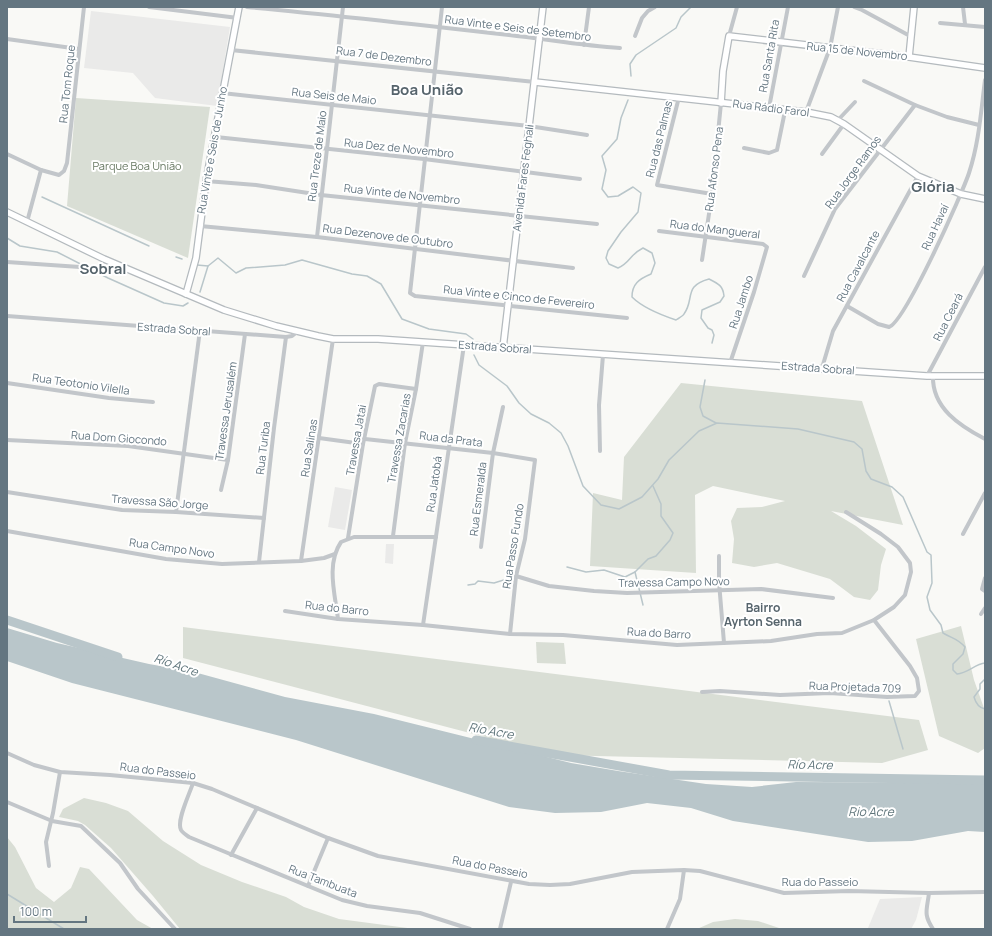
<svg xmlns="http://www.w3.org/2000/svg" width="992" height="936" viewBox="0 0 992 936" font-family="Manrope,sans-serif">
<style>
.built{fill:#eaeae9}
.green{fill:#d9ded5}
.water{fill:#b9c6ca}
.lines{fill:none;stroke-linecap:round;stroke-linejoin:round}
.stream{stroke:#b9c6ca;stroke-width:1.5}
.river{stroke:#b9c6ca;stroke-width:9}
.secondary-casing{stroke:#b4babe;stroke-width:8}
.street{stroke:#c2c6ca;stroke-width:4}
.secondary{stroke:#fff;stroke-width:5.5}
.labels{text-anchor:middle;stroke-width:4;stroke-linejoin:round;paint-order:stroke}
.street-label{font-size:11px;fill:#647681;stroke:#fff}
.park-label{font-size:11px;fill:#687963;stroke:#fff}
.neighbourhood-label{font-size:12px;font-weight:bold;fill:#56646c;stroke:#fff}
.water-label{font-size:12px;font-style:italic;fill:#5f757b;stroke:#fff}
.district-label{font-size:15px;font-weight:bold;fill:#56646c;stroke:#fff}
</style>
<rect width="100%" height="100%" fill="#f9f9f6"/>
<!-- built -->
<g class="built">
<path d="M91,11L230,27L217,106L155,98L133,73L84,68Z"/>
<path d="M335,487L352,490L345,530L328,527Z"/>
<path d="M386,544H394L393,564L385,563Z"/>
<path d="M922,897L916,920L911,929L868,928L880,899Z"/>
</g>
<!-- green -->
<g class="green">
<path d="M76,98L210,107L188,258L67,206Z"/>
<path d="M681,383L862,401L903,525L831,511L856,526L886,549L881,565L878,590L870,600L854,597L830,579L777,563L754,567L732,563L734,539L731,521L737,508L762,507L785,501L713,486L695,495L696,573L590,566L593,493L622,500L624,457Z"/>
<path d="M961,626L974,680L985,711V748L978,753L939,736L916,639Z"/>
<path d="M183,627L919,720L928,750L882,763L554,755L183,658Z"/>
<path d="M536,642L564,643L566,664L537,663Z"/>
<path d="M84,798L106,803L128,811L163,841L201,865L242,882L286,897L304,907L339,919L415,929H180L153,896L111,848L85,825L78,821L59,817L63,809Z"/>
<path d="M7,837L15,847L36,888L54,902L71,888L80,867L89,869L137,920L153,929H7Z"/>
<path d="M735,919L758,921L782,929H697L713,922Z"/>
</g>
<!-- water -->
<path class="water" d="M7,628L57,643L149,664L194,672L285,697L374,714L571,763L618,771L706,784L752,787L796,782L985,783V832L968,831L912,841L868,842L733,821L691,808L647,803L601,812L555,813L509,807L296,740L72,683L7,661Z"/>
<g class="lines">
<!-- stream -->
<g class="stream">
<path d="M631,76L630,64L636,55L676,28L681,17L691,7"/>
<path d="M628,100L621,118L617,139L602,156L606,170L602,189L608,197L618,196L633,187L641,193L638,212L621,232L608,251L606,258L609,264L618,268C631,262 629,255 643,248L652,253L655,263L651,274C639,279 632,284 632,297C643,308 661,315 676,320C679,318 683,316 684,314C695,299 683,286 709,279C719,284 723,286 724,296L720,302L702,310L701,318L708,328L712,330L714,335L712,343"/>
<path d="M42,197L149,246"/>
<path d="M7,238L20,246L57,252L108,278L164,303L183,306L188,303"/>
<path d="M176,257L182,259"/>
<path d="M197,265L208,266"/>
<path d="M200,292L208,266L218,258L236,273L246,268L285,265L302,260L352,274L367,276L381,284L402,319L429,329L466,334L473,339"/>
<path d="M474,355L479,365L507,386L519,403L531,414L549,423L561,433L568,446L583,486L601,505L619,509L642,497L658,479L669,460L699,431L717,423L798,429L854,442L862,449L866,471L871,479L892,487L903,497L927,552L931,555L932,583L927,597L930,610L941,625L943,633C953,639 957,638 965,647L963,654L953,664V670L957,674C968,673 975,664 985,663"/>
<path d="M705,380L700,407L703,416L716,423"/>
<path d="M567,567L586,572L604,570L625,577L635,572L648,559L656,556L670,540L673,533L661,516V504L653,486"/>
<path d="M635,572L643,605"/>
<path d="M468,585L475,584L478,581L494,583L513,577"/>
<path d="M985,679L980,684V689L974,697C976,704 979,708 985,709"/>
<path d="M889,701L903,749"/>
<path d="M7,894L64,929"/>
</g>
<!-- river -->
<g class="river">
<path d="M7,620L118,657"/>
<path d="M476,740L669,775L985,780"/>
</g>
<!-- secondary casing -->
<g class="secondary-casing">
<g id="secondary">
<path d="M909,57L914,7"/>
<path d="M535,82L806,112L831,117L844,124L918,176L961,194L985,199"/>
<path d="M721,103L723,71L729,36L909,57L985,68"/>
<path d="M7,212L104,259L224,310L276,326L318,336L333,339H378L927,376H985"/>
<path d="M186,294L196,258L206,181L239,7"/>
<path d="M503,348L543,7"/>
</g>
</g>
<!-- street -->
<g class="street">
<path d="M149,7L238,18"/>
<path d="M247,7C334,15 422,25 509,35C546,39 583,46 620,48"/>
<path d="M442,7L410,293L415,296L627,318"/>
<path d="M854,7L862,10L910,36"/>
<path d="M963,7L965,24"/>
<path d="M940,23L985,27"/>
<path d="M635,36L642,18L648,11L655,7"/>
<path d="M729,36L737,7"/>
<path d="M7,39L79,49"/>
<path d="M584,45L589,7"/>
<path d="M231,50L535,82"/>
<path d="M864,81L915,105L947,117L979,125"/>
<path d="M222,93L529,126L587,135"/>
<path d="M679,97L657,185L712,194"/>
<path d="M769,108L788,7"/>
<path d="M806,112L830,48L838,7"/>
<path d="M838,120L855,102"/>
<path d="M216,137L424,159L580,179"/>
<path d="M744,148L769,153L777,150L785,111"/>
<path d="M7,154L41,170L59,175L64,171L67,163L84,7"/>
<path d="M822,154L844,124"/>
<path d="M206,181L256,185L321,195L597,224"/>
<path d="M27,222L41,170"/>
<path d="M200,226L317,237L573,268"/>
<path d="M659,231L763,244L767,247L754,292L730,363"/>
<path d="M317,237L343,7"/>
<path d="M702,260L712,194L721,103"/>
<path d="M7,262L80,267"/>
<path d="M804,276L835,209L915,105"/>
<path d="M847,306L878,324L889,327C905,322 962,194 969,173C979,143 981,111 985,80"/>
<path d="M7,316L286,337L292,336L297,332"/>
<path d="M822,368L833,331L918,176"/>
<path d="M927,376L985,267"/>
<path d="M933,376C932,408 960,426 985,439"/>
<path d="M7,383L109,398L153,402"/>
<path d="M319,438L363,444"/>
<path d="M365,439L493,453L535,460L525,539L516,576L510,634"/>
<path d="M7,440L128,446L228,460"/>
<path d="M600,451L599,405L603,355"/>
<path d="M221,490L228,460L245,334"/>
<path d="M7,492L122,510L176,512L264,518"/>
<path d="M176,512L200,330"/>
<path d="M7,531L166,559L222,564L301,561L324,558L335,554"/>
<path d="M963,534L985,493"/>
<path d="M393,536L405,443L416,389L423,342"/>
<path d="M348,538L363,444L375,386L379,384L416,389"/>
<path d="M481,547L493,453L503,407"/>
<path d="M719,556V582L724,643"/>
<path d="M301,561L333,339"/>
<path d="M259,562L274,428L286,337"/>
<path d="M516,576L549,586L594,591L627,593L761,589L833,598"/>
<path d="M985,578L982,589L985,591"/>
<path d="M285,611L338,619L423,625L510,634L563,635L677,645L771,641L817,634L842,633L874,620L894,607L905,595L911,572L910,563L898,547L881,534L846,512"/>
<path d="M981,614L985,608"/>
<path d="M338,619C335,594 326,564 341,542L354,537H436"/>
<path d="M423,625L464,345"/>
<path d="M702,692L720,691L780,695L830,693L887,697L915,696L919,691L917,678L910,666L874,620"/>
<path d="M7,753L34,765L60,772L110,775L193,783L212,789L328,838L378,856L529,884L550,885L570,884L632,872L684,870L700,871L784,893L849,891L929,893L985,892"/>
<path d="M193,783C190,793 176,821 181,830C183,833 186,835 189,837L342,900L367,906L420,913L470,929"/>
<path d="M7,802L52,821L81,826L120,863L138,889L175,929"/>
<path d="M231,855L257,808"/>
<path d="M49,866L46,842L53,813L60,772"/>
<path d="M308,886L328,838"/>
<path d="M929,893C927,910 923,914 933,929"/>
<path d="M500,929L511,882"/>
<path d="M667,929L680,899L684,870"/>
</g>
<!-- secondary -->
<use href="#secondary" class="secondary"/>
</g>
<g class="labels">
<!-- street labels -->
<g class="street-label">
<text transform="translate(518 28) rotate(7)" y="4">Rua Vinte e Seis de Setembro</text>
<text transform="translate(857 51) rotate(6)" y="4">Rua 15 de Novembro</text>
<text transform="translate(384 56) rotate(7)" y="4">Rua 7 de Dezembro</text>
<text transform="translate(769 56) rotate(-80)" y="4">Rua Santa Rita</text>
<text transform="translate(67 84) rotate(-84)" y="4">Rua Tom Roque</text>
<text transform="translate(334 96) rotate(6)" y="4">Rua Seis de Maio</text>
<text transform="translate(771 108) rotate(7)" y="4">Rua Rádio Farol</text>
<text transform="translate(659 139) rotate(-76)" y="4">Rua das Palmas</text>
<text transform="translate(399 148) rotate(6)" y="4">Rua Dez de Novembro</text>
<text transform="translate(212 150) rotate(-80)" y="4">Rua Vinte e Seis de Junho</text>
<text transform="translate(317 156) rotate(-83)" y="4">Rua Treze de Maio</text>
<text transform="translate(714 169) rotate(-83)" y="4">Rua Afonso Pena</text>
<text transform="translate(853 172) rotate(-54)" y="4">Rua Jorge Ramos</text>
<text transform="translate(523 178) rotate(-83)" y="4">Avenida Fares Feghali</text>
<text transform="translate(402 194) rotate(6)" y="4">Rua Vinte de Novembro</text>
<text transform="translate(935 227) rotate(-65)" y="4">Rua Havaí</text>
<text transform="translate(715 229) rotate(7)" y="4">Rua do Mangueral</text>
<text transform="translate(388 236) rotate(7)" y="4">Rua Dezenove de Outubro</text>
<text transform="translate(858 266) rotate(-62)" y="4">Rua Cavalcante</text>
<text transform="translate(519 297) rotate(6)" y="4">Rua Vinte e Cinco de Fevereiro</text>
<text transform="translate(741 302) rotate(-72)" y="4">Rua Jambo</text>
<text transform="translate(948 317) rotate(-63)" y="4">Rua Ceará</text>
<text transform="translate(174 329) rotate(4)" y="4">Estrada Sobral</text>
<text transform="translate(495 347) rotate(4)" y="4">Estrada Sobral</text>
<text transform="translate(818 368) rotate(4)" y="4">Estrada Sobral</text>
<text transform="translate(81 384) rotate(8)" y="4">Rua Teotonio Vilella</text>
<text transform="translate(226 411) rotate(-82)" y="4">Travessa Jerusalém</text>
<text transform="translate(119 438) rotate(4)" y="4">Rua Dom Giocondo</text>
<text transform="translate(399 438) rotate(-80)" y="4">Travessa Zacarias</text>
<text transform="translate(451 439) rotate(7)" y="4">Rua da Prata</text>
<text transform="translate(356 440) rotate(-80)" y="4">Travessa Jatai</text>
<text transform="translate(263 448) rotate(-83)" y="4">Rua Turiba</text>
<text transform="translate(309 448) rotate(-81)" y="4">Rua Salinas</text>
<text transform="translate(434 484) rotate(-82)" y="4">Rua Jatobá</text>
<text transform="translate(478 499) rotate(-83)" y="4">Rua Esmeralda</text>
<text transform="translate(160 502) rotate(4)" y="4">Travessa São Jorge</text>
<text transform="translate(513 546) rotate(-81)" y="4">Rua Passo Fundo</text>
<text transform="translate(172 548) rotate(8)" y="4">Rua Campo Novo</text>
<text transform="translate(674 582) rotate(-1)" y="4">Travessa Campo Novo</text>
<text transform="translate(337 608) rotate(6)" y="4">Rua do Barro</text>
<text transform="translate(659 633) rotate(3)" y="4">Rua do Barro</text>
<text transform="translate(855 687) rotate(2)" y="4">Rua Projetada 709</text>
<text transform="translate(158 771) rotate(7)" y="4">Rua do Passeio</text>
<text transform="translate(490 867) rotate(11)" y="4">Rua do Passeio</text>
<text transform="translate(323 881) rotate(21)" y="4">Rua Tambuata</text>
<text x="820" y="886">Rua do Passeio</text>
</g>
<!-- park labels -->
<g class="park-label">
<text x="137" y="170">Parque Boa União</text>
</g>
<!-- neighbourhood labels -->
<g class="neighbourhood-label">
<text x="763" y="612">Bairro<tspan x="763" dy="14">Ayrton Senna</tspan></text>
</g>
<!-- water labels -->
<g class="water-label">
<text transform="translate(176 665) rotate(19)" y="4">Río Acre</text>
<text transform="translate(491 731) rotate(10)" y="4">Río Acre</text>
<text transform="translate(810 765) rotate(1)" y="4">Río Acre</text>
<text x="871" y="816">Rio Acre</text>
</g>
<!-- district labels -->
<g class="district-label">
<text x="427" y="95">Boa União</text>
<text x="933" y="192">Glória</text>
<text x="103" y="274">Sobral</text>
</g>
</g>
<!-- border -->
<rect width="992" height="936" fill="none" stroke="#647681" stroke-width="16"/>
<!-- scale -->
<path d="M14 916v6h72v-6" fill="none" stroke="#647681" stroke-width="2"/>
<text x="20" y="916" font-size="12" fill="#647681" stroke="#ffffff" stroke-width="3" paint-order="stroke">100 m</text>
</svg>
